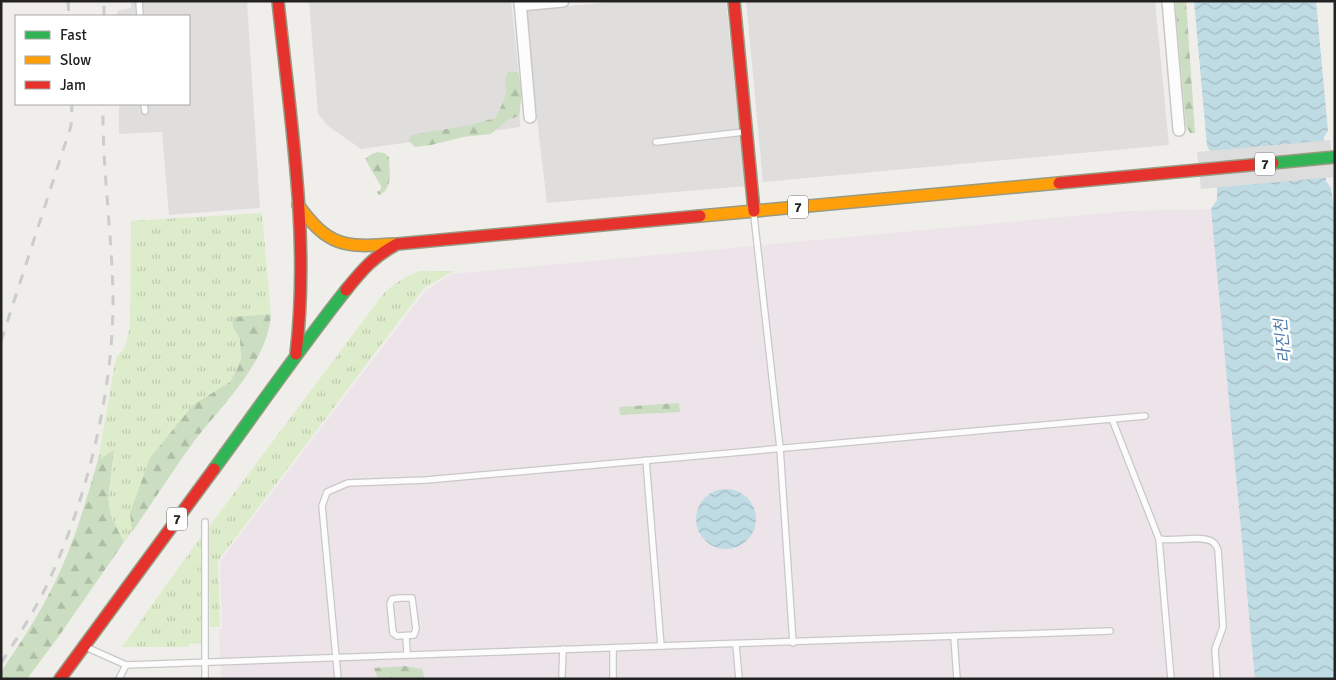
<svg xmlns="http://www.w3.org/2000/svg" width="1336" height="680" viewBox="0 0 1336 680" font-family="Signika,'Noto Sans KR',sans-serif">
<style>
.residential{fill:#dfdedc}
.industrial{fill:#ede4e9}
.grass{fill:url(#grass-tufts)}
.forest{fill:url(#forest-firs)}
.water{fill:url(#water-waves)}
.pier{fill:#dedddd}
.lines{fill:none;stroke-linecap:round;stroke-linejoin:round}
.lane-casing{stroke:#c9c8c7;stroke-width:8}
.street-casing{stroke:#c9c8c7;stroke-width:14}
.fast-casing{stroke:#999a82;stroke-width:14}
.slow-casing{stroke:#999a82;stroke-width:14}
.jam-casing{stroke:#999a82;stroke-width:14}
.lane{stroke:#fdfcfc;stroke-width:5.5}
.street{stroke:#fdfcfc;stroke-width:11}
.fast{stroke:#30b455;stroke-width:11}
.slow{stroke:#ff9f0a;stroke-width:11}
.jam{stroke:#e5322d;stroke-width:11}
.rail{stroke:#ccc;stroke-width:3;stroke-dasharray:10 10;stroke-linecap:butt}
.labels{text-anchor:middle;stroke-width:5;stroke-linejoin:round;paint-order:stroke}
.shield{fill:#fff;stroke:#646464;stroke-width:1}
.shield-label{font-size:14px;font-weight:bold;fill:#222}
.water-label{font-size:16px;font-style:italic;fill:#4a7aab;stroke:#fff}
</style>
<defs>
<pattern id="grass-tufts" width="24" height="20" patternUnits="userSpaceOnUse" patternTransform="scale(1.25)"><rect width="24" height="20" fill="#ddeccb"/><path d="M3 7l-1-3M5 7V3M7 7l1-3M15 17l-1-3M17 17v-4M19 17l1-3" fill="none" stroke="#bdcaae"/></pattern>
<pattern id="forest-firs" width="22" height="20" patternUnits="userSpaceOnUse" patternTransform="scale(1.25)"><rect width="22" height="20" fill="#cbdec1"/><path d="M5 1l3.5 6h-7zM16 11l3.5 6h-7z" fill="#aebea6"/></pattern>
<pattern id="water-waves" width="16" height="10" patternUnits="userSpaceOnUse" patternTransform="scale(1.25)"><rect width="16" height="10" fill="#bfdbe3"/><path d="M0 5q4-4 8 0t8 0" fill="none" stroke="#a4bcc2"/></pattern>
</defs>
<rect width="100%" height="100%" fill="#f0eeeb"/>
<!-- residential -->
<g class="residential">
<path d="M131,1H247L260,208L169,215L162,132L119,134V104H189V16H117V11L131,8Z"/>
<path d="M309,1H511L518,66L520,127L361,149L328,126L318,114Z"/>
<path d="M624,1H726L745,186L547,203L524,10Z"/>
<path d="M746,1H1155L1169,145L763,182Z"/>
</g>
<!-- industrial -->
<path class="industrial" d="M1211,209L1256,679H221L219,629H222L220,561L426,290L452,274L1127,211Z"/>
<!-- grass -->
<g class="grass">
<path d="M262,213L271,314L232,317C233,328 238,331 240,339C244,355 238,368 230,382L130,513L132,532L124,542L111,517L108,498L114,451L98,460L116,357L124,349L130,328L131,221Z"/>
<path d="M420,271H454L424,288L218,561L220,627H210L208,528L384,293C395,283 406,276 420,271Z"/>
<path d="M202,535V643L189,644V647H122Z"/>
</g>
<!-- forest -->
<g class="forest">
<path d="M1175,1H1186L1195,133H1190L1186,126Z"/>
<path d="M508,72H518L522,91L519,116L507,120L491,134L463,137L431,145L415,147L408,140L412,135L471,125L495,118C499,110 505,101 506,92C506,83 504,81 508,72Z"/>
<path d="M378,152L384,153L389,157C389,170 394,189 379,195L377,192L381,189V186L365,159L372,154Z"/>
<path d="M271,314C268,362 223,404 195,440C173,470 153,502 132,532L130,513L150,458L193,405L230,382L237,369L241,358L240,339L233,327L232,317Z"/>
<path d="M679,403L680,412L620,415L619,407Z"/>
<path d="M114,450L108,498L111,517L124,542L59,636L27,679H1V672C23,639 45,606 61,569C77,534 87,497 98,460Z"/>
<path d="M405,666L422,669L425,679H378L374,668Z"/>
</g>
<!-- water -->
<g class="water">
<path d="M1194,1H1316L1328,131L1324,137L1326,181L1331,188L1335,218V679H1255L1211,209L1217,200V177L1215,158L1207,146Z"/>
<circle cx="726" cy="519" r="30"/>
</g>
<!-- pier -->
<path class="pier" d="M1330,140L1334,177L1201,189L1197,152Z"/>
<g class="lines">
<!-- lane casing -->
<g class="lane-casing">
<g id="lane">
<path d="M139,1L140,16"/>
<path d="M144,104L145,111"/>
<path d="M656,142L744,132"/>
<path d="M754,216L780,448L793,643"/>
<path d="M1112,419L1159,539C1172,542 1206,534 1214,543C1216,545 1217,547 1218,550L1223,627L1215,649L1217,679"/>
<path d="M646,460L661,646"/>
<path d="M205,522V679"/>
<path d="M1159,539L1171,679"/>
<path d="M400,598H412L416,629L414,635L397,636L393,633L390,604L392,599Z"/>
<path d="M406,636L407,654"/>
<path d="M954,637L957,679"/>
<path d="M736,645L739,679"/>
<path d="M88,648L126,665C454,651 782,643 1110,631"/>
<path d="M562,675L563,649"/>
<path d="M119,679L126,665"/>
<path d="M338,679L322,506L327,492L348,483L426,480L1145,416"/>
<path d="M613,679V648"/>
</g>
</g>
<!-- street casing -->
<g class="street-casing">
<g id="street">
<path d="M520,1L530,117"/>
<path d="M1168,1L1179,130"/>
<path d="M520,5L563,1"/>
</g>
</g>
<!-- fast casing -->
<g class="fast-casing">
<g id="fast">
<path d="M1273,163L1335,157"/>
<path d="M214,469C258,409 300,348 346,290"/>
</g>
</g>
<!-- slow casing -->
<g class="slow-casing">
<g id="slow">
<path d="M298,205C328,246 344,248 393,244"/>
<path d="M700,216L1059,183"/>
</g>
</g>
<!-- jam casing -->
<g class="jam-casing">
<g id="jam">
<path d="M278,1C290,118 310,237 296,354"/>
<path d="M734,1L754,211"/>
<path d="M1059,183L1273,163"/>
<path d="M346,290C363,269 373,257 397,244L700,216"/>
<path d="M60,679L214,469"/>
</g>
</g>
<!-- lane -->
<use href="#lane" class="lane"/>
<!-- street -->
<use href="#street" class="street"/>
<!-- fast -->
<use href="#fast" class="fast"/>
<!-- slow -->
<use href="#slow" class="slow"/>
<!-- jam -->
<use href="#jam" class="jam"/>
<!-- rail -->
<g class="rail">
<path d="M68,1L69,16"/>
<path d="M104,16V1"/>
<path d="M1,341L71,126L72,104"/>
<path d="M1,663C21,632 41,601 55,567C90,487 114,384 113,296C112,232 102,168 103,104"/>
</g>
</g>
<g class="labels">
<!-- shield labels -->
<g class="shield">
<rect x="1255" y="152.5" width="20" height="23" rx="4"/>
<rect x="788" y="195.5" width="20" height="23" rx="4"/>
<rect x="167" y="507.5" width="20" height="23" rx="4"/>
</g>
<g class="shield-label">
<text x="1265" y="169">7</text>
<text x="798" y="212">7</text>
<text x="177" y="524">7</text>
</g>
<!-- water labels -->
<g class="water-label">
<text transform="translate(1282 341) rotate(-96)" y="6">라진천</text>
</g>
</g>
<!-- border -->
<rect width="1336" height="680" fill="none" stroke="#222222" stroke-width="5"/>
<!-- legend -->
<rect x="15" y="15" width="175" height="90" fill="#ffffff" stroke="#a7a7a7"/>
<rect x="25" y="31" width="25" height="8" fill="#30b455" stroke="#a7a7a7"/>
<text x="60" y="40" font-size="15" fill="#222222">Fast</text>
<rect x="25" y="56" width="25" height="8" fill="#ff9f0a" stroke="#a7a7a7"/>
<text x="60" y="65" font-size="15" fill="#222222">Slow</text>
<rect x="25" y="81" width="25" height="8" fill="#e5322d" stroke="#a7a7a7"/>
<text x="60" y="90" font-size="15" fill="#222222">Jam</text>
</svg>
